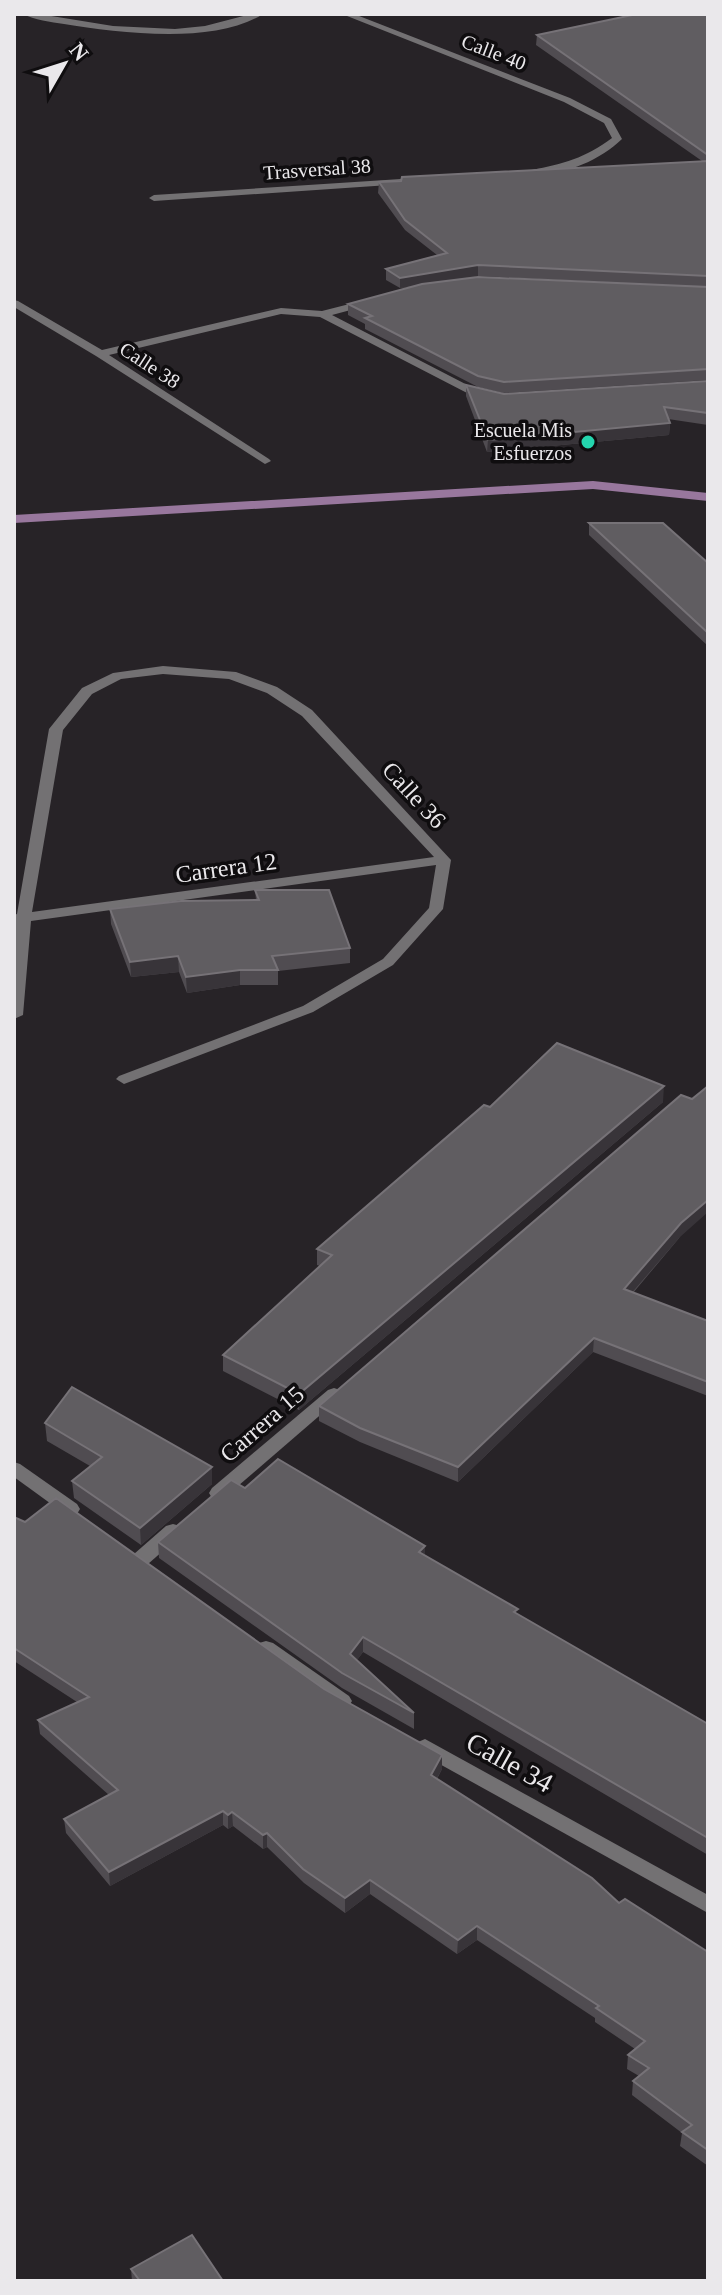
<svg xmlns="http://www.w3.org/2000/svg" width="722" height="2295" viewBox="0 0 722 2295" font-family="Georgia,serif">
<style>
.lines{fill:none;stroke-linecap:round;stroke-linejoin:round}
.stream{fill:#98779d;fill-rule:evenodd}
.lane{fill:#737173;fill-rule:evenodd}
.street{fill:#737173;fill-rule:evenodd}
.wall{fill:#504c51}
.shaded-wall{fill:#383439}
.building{fill:#605d61;stroke:#767277;stroke-width:2}
.poi-dot{fill:#24d5ae;stroke:#0f0d0f;stroke-width:3}
.labels{text-anchor:middle;stroke-width:7;stroke-linejoin:round;paint-order:stroke}
.far-street-label{font-size:20px;fill:#eae8eb;stroke:#0f0d0f}
.far-poi-label{font-size:20px;fill:#eae8eb;stroke:#0f0d0f;text-anchor:end}
.street-label{font-size:24px;fill:#eae8eb;stroke:#0f0d0f}
.near-street-label{font-size:28px;fill:#eae8eb;stroke:#0f0d0f}
</style>
<rect width="100%" height="100%" fill="#272327"/>
<g class="lines">
<!-- stream -->
<path class="stream" d="M593,481L708,493V501L593,489L14,523V515Z"/>
<!-- lane -->
<path class="lane" d="M23,14H39L113,26L175,29L205,26L251,14H263C215,45 119,33 64,24C51,22 34,20 23,14Z"/>
<!-- street -->
<g class="street">
<path d="M342,14H354L570,98L611,119L622,139C599,161 563,176 532,174V170C562,164 586,158 612,138L604,123L564,102Z"/>
<path d="M401,179L406,182L404,184L154,201L149,198L154,195Z"/>
<path d="M369,299L373,300V304L332,315L477,390L490,393V397L469,394L320,317L281,314L109,355L269,459L271,461L265,464L96,356L14,307V300L18,301L102,350L281,308L322,311Z"/>
<path d="M163,666L236,672L277,687L312,710L451,860L443,909L393,965L313,1012L124,1084L116,1079L119,1076L303,1006L383,959L429,908L436,865L31,921L23,1015L14,1019L16,923H14V915L17,914L49,729L82,688L113,673ZM163,674L229,679L267,693L302,716L434,857L32,912L63,730L92,694L121,679Z"/>
<path d="M334,1388L340,1390L343,1394L340,1398L224,1498H212L209,1493L212,1488L328,1390Z"/>
<path d="M14,1462L20,1464L77,1504L80,1509L77,1514H65L14,1477Z"/>
<path d="M173,1524L180,1526L182,1531L180,1536L148,1564H134L132,1559L134,1554L166,1526Z"/>
<path d="M266,1641L273,1643L349,1696L352,1701L349,1706L342,1708L335,1706L259,1653L256,1648L259,1643Z"/>
<path d="M425,1739L708,1895V1913L418,1752L415,1747L418,1742Z"/>
</g>
</g>
<!-- wall -->
<g class="wall">
<path d="M708,14V287L478,276L439,282L708,287V380L503,393L478,387L365,329V324L348,315V304L416,286L400,288L386,280V269L437,255L405,230L378,193L379,182L702,161L536,45L537,35Z"/>
<path d="M708,381V425L668,419L670,423L669,435L487,452L466,396V385L504,394Z"/>
<path d="M589,523L708,563V646L589,535Z"/>
<path d="M255,890L350,948V963L278,971V985H240L187,993L179,972L131,977L111,924L110,909L256,900Z"/>
<path d="M663,1102L299,1410L223,1371V1355L320,1266L317,1265V1249L490,1107Z"/>
<path d="M680,1237L633,1293L708,1321V1396L593,1352L458,1482L360,1442L319,1421V1406Z"/>
<path d="M45,1423L212,1484L141,1545L74,1498L72,1481L90,1466L47,1441Z"/>
<path d="M245,1488L425,1546V1555L517,1614L708,1724V1855L363,1652L357,1660L414,1713V1729L342,1688L159,1558L158,1542Z"/>
<path d="M14,1517L324,1689L442,1769L437,1779L619,1903L708,1952V2166L680,2146L682,2133L632,2095L633,2081L639,2076L627,2069L628,2055L635,2049L595,2022V2018L477,1940L457,1954L370,1894L345,1913L304,1883L267,1847L263,1849L233,1826L228,1829L223,1825L110,1886L66,1833L64,1819L109,1795L40,1734L38,1720L77,1702L14,1661Z"/>
<path d="M131,2269L223,2281H132Z"/>
</g>
<!-- shaded-wall -->
<g class="shaded-wall">
<path d="M478,265V276L400,288V278Z"/>
<path d="M670,423L669,435L487,452L488,440Z"/>
<path d="M178,956L179,972L131,977L130,962Z"/>
<path d="M240,970V985L187,993L186,977Z"/>
<path d="M664,1086L663,1102L299,1410V1394Z"/>
<path d="M708,1200V1212L680,1237L623,1303L624,1289L681,1223Z"/>
<path d="M594,1338L593,1352L458,1482V1467Z"/>
<path d="M212,1467V1484L141,1545L140,1528Z"/>
<path d="M425,1546V1562L419,1552Z"/>
<path d="M363,1637V1652L350,1670V1654Z"/>
<path d="M442,1755V1769L431,1789V1775Z"/>
<path d="M223,1811V1825L110,1886L109,1872Z"/>
<path d="M232,1812L233,1826L228,1829V1815Z"/>
<path d="M267,1833V1847L263,1849V1835Z"/>
<path d="M370,1880V1894L345,1913V1898Z"/>
<path d="M477,1926V1940L457,1954L458,1940Z"/>
</g>
<!-- building -->
<g class="building">
<path d="M637,14H708V155L537,35Z"/>
<path d="M708,161V276L478,265L400,278L386,269L447,253L405,220L379,182L401,181L402,177Z"/>
<path d="M478,277L708,287V369L504,382L478,376L365,318L372,316L348,304L422,284Z"/>
<path d="M708,381V413L664,407L670,423L488,440L466,385L504,394Z"/>
<path d="M589,523H663L708,563V633Z"/>
<path d="M255,890H329L350,948L272,956L278,970H240L186,977L178,956L130,962L110,909L181,901L259,900Z"/>
<path d="M557,1043L664,1086L299,1394L223,1355L332,1255L317,1249L484,1105L490,1107Z"/>
<path d="M708,1086V1200L681,1223L624,1289L708,1321V1382L594,1338L458,1467L360,1428L319,1406L681,1095L692,1099Z"/>
<path d="M72,1387L212,1467L140,1528L72,1481L102,1457L45,1423Z"/>
<path d="M278,1459L425,1546L419,1552L518,1609L514,1612L708,1724V1838L363,1637L350,1654L414,1713L342,1673L158,1542L231,1480L245,1488Z"/>
<path d="M56,1498L324,1689L442,1755L431,1775L592,1878L619,1903L625,1899L708,1952V2150L682,2132L692,2125L633,2081L649,2068L628,2055L645,2041L596,2008L599,2006L477,1926L458,1940L370,1880L345,1898L303,1869L267,1833L263,1835L232,1812L228,1815L223,1811L109,1872L64,1819L118,1790L38,1720L89,1697L14,1648V1517L25,1522Z"/>
<path d="M192,2235L223,2281H140L131,2269Z"/>
</g>
<!-- markers -->
<circle class="poi-dot" cx="588" cy="442" r="8"/>
<g class="labels">
<!-- far-street labels -->
<g class="far-street-label">
<text transform="translate(494 52) rotate(21)" y="7">Calle 40</text>
<text transform="translate(317 169) rotate(-4)" y="7">Trasversal 38</text>
<text transform="translate(150 365) rotate(33)" y="7">Calle 38</text>
</g>
<!-- far-poi labels -->
<g class="far-poi-label">
<text x="572" y="437">Escuela Mis<tspan x="572" dy="23">Esfuerzos</tspan></text>
</g>
<!-- street labels -->
<g class="street-label">
<text transform="translate(414 795) rotate(47)" y="8">Calle 36</text>
<text transform="translate(226 868) rotate(-8)" y="8">Carrera 12</text>
<text transform="translate(262 1424) rotate(-41)" y="8">Carrera 15</text>
</g>
<!-- near-street labels -->
<g class="near-street-label">
<text transform="translate(510 1762) rotate(29)" y="10">Calle 34</text>
</g>
</g>
<!-- border -->
<rect width="722" height="2295" fill="none" stroke="#eae8eb" stroke-width="32"/>
<!-- north arrow -->
<g transform="translate(64 64) rotate(51)" stroke="#0f0d0f" stroke-width="6" paint-order="stroke">
<path d="M0-6L14 30L0 20L-14 30Z" fill="#eae8eb"/>
<text y="-12" font-size="22" font-weight="bold" text-anchor="middle" fill="#eae8eb">N</text>
</g>
</svg>
